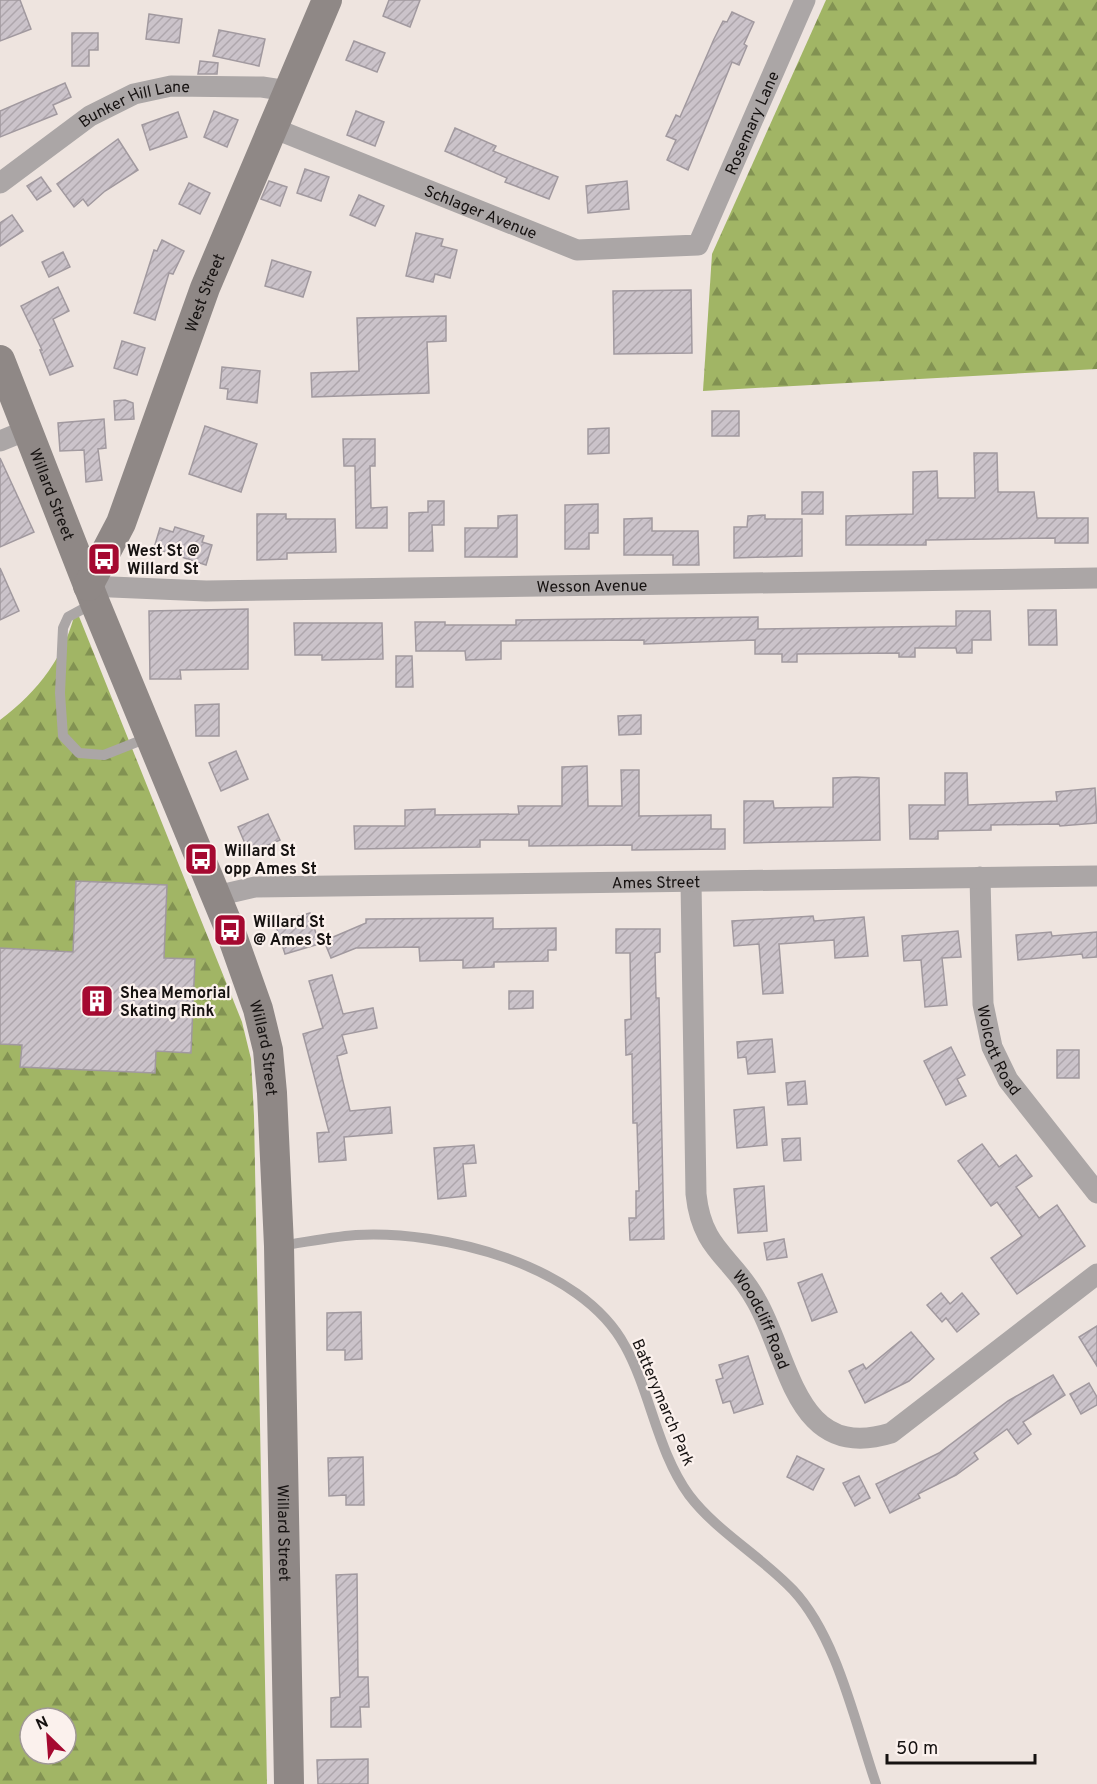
<svg xmlns="http://www.w3.org/2000/svg" width="1097" height="1784" viewBox="0 0 1097 1784" font-family="Overpass,sans-serif">
<style>
.forest{fill:url(#forest-firs);fill-rule:evenodd}
.building{fill:url(#building-hatch);stroke:#a1999f;stroke-width:1.5}
.lines{fill:none;stroke-linecap:round;stroke-linejoin:round}
.lane{stroke:#aba6a6;stroke-width:10}
.street{stroke:#aba6a6;stroke-width:21}
.secondary{stroke:#8f8886;stroke-width:30}
.labels{text-anchor:middle;stroke-width:4.5;stroke-linejoin:round;paint-order:stroke}
.street-label{font-size:16px;fill:#161211;stroke:#fbf1ed}
.poi-label{font-size:16px;font-weight:bold;fill:#161211;stroke:#fbf1ed;text-anchor:start}
</style>
<defs>
<pattern id="forest-firs" width="22" height="20" patternUnits="userSpaceOnUse" patternTransform="scale(1.5)"><rect width="22" height="20" fill="#a1b565"/><path d="M5 1l3.5 6h-7zM16 11l3.5 6h-7z" fill="#829252"/></pattern>
<pattern id="building-hatch" width="6" height="6" patternUnits="userSpaceOnUse" patternTransform="scale(1.5)"><rect width="6" height="6" fill="#cbc3ca"/><path d="M-1 1l2-2M0 6l6-6M5 7l2-2" fill="none" stroke="#aea6ac"/></pattern>
</defs>
<rect width="100%" height="100%" fill="#eee4df"/>
<!-- forest -->
<g class="forest">
<path d="M826,0H1097V369L703,391L712,254Z"/>
<path d="M76,609L242,1022L251,1059L254,1116L267,1784H0V720C39,691 65,656 76,609ZM30,1718H66V1754H30Z"/>
</g>
<!-- building -->
<g class="building">
<path d="M0,0H20L31,29L0,41Z"/>
<path d="M389,0H420L410,27L383,16Z"/>
<path d="M732,12L754,22L744,44L747,46L739,65L732,62L688,170L667,160L676,140L666,136L676,115L680,117L714,39L723,21L727,22Z"/>
<path d="M149,14L182,19L179,43L146,39Z"/>
<path d="M219,30L265,39L259,66L213,56Z"/>
<path d="M72,33H98V50H89V66H72Z"/>
<path d="M354,41L385,53L377,72L346,60Z"/>
<path d="M200,61L218,63L217,74H198Z"/>
<path d="M65,83L71,97L53,105L57,114L0,137V111Z"/>
<path d="M214,111L238,120L227,147L204,137Z"/>
<path d="M356,111L384,122L375,146L347,135Z"/>
<path d="M178,112L187,137L150,150L142,125Z"/>
<path d="M455,128L496,146L493,151L558,177L549,199L505,182L507,178L445,151Z"/>
<path d="M118,139L138,170L105,191L88,206L83,199L74,207L57,184Z"/>
<path d="M305,169L329,177L321,201L297,193Z"/>
<path d="M41,177L51,191L37,200L27,186Z"/>
<path d="M269,181L287,187L280,206L261,199Z"/>
<path d="M627,181L629,209L588,213L586,186Z"/>
<path d="M189,183L210,193L200,214L179,204Z"/>
<path d="M359,195L384,206L375,226L350,215Z"/>
<path d="M12,215L23,231L0,246V223Z"/>
<path d="M416,233L443,239L441,246L457,250L450,278L435,274L433,282L406,276Z"/>
<path d="M162,240L184,251L173,274L169,273L155,320L134,313L154,250L157,251Z"/>
<path d="M63,252L70,267L49,277L42,262Z"/>
<path d="M272,260L311,272L303,297L265,286Z"/>
<path d="M58,287L69,311L53,319L73,366L50,375L40,350H42L21,306Z"/>
<path d="M691,290L692,353L614,354L613,291Z"/>
<path d="M446,316V341L427,342L429,393L312,397L311,373L359,371L357,318Z"/>
<path d="M122,341L145,348L137,375L114,368Z"/>
<path d="M222,367L260,371L257,403L227,399L228,389L220,388Z"/>
<path d="M125,400L133,403L134,419L115,420L114,401Z"/>
<rect x="712" y="411" width="27" height="25"/>
<path d="M104,419L106,448L98,449L102,480L86,482L84,450L60,451L58,423Z"/>
<path d="M205,426L257,444L241,492L189,474Z"/>
<path d="M609,428V453L588,454V429Z"/>
<path d="M343,439H375V466H370L371,508L387,507V528H356L355,466H344Z"/>
<path d="M974,453H997L998,492H1034L1037,518H1088V543H1055V538L926,540V545H846V516L913,514V472L937,471L938,498H975Z"/>
<path d="M0,458L34,532L0,547Z"/>
<rect x="802" y="492" width="21" height="22"/>
<path d="M428,501H444V525H432L433,551H409V513L428,512Z"/>
<path d="M598,504V533H589V549H565V505Z"/>
<path d="M257,514H286V519H335L336,552L287,553V559L257,560Z"/>
<path d="M517,515V557H465V528H498V516Z"/>
<path d="M765,515V519H802V556L734,558V527H747L748,516Z"/>
<path d="M652,518V531H698L699,565H673V555H624V519Z"/>
<path d="M175,527L204,536L202,542L212,545L206,565L154,548L160,528L173,532Z"/>
<path d="M0,568L19,611L0,620Z"/>
<path d="M248,609V669L180,670L181,679H150L149,611Z"/>
<path d="M1028,610H1056L1057,645H1029Z"/>
<path d="M956,611H990L991,640H972V653H957L956,648H915V657H899V653L797,654V662H782V654H755V640L644,644V640L501,641V659L466,660L465,651H416L415,622H445V625H516V620L758,617V629L886,627L956,626Z"/>
<path d="M294,623H382L383,659L322,660V655H295Z"/>
<path d="M396,656H412L413,687H396Z"/>
<path d="M219,704V736H196L195,705Z"/>
<path d="M641,715V734L619,735L618,716Z"/>
<path d="M236,751L248,779L221,791L209,763Z"/>
<path d="M587,766L588,806H622L621,770H639V816L711,815V829H725V849L632,850V845L529,846V840H480V847L355,849L354,826H405V810L435,809V815L519,814L518,806H562V767Z"/>
<path d="M945,773H967L968,805L1057,801L1056,792L1095,788L1097,823L1060,826L1059,824L991,825V830L938,831V839H910L909,805H945Z"/>
<path d="M856,777L879,778L880,840L744,843V801H773L774,808L833,807V778Z"/>
<path d="M268,814L280,840L249,853L238,827Z"/>
<path d="M76,881L167,885L164,958L195,959L191,1053L156,1051L155,1073L20,1067L22,1045L0,1044V948L73,952Z"/>
<path d="M310,913L319,944L285,954L275,923Z"/>
<path d="M813,916L814,921L864,917L868,956L835,958L834,940L779,944L783,993L763,994L759,944L734,946L732,921Z"/>
<path d="M493,918V929L556,928V950H548V961L494,962V967L463,968V960L420,961L419,947L356,948L331,958L324,941L366,923V919Z"/>
<path d="M616,929H660V952L655,953L656,998H659L664,1239L630,1240L629,1218H636V1191H639L637,1123H633L632,1054L626,1055L625,1020L631,1019L630,953H616Z"/>
<path d="M958,931L961,957L942,958L947,1005L925,1007L921,960L904,961L902,936Z"/>
<path d="M1051,932L1052,936L1097,932V957L1083,958L1082,954L1018,960L1016,935Z"/>
<path d="M332,975L343,1014L373,1008L377,1028L342,1035L347,1053L337,1056L350,1111L390,1107L392,1133L344,1137L346,1160L319,1162L317,1133L329,1132L303,1034L323,1028L309,981Z"/>
<path d="M509,991H533V1008L509,1009Z"/>
<path d="M772,1039L775,1072L748,1074L746,1057L738,1058L737,1042Z"/>
<path d="M951,1047L965,1075L957,1079L966,1096L946,1105L924,1061Z"/>
<rect x="1057" y="1050" width="22" height="28"/>
<path d="M805,1081L807,1104L788,1105L786,1083Z"/>
<path d="M764,1107L767,1145L737,1148L734,1110Z"/>
<path d="M800,1138L801,1160L784,1161L782,1139Z"/>
<path d="M982,1144L999,1167L1016,1155L1032,1176L1016,1187L1039,1218L1057,1205L1085,1246L1017,1294L991,1258L1022,1236L997,1202L991,1206L958,1161Z"/>
<path d="M474,1145L476,1163L463,1164L466,1196L438,1199L434,1148Z"/>
<path d="M764,1186L767,1231L738,1233L734,1189Z"/>
<path d="M784,1239L787,1257L767,1260L764,1243Z"/>
<path d="M822,1274L837,1312L812,1321L798,1283Z"/>
<path d="M941,1293L950,1304L962,1293L979,1314L957,1332L946,1318L942,1322L927,1305Z"/>
<path d="M361,1312L362,1359L345,1360V1350H327V1313Z"/>
<path d="M1097,1326V1366L1079,1337Z"/>
<path d="M911,1332L934,1359L909,1381L865,1403L849,1371L863,1364L866,1369Z"/>
<path d="M748,1356L763,1404L734,1413L730,1401L723,1403L716,1380L723,1378L719,1365Z"/>
<path d="M1053,1375L1065,1395L1023,1422L1031,1434L1018,1444L1007,1429L974,1453L978,1459L956,1475L918,1494L920,1498L890,1513L876,1484L939,1453L1008,1401Z"/>
<path d="M1089,1383L1097,1397V1405L1081,1414L1070,1394Z"/>
<path d="M797,1456L824,1469L813,1490L787,1477Z"/>
<path d="M363,1457L364,1505H346V1495L329,1496L328,1458Z"/>
<path d="M859,1476L870,1498L855,1506L843,1483Z"/>
<path d="M357,1574L358,1677H368L369,1707H360L361,1727H331V1698L340,1697L336,1575Z"/>
<path d="M368,1759V1784H318L317,1760Z"/>
</g>
<g class="lines">
<!-- lane -->
<g class="lane">
<path d="M92,604L68,617L63,628L60,693L63,736L79,753L104,755L147,738"/>
<path d="M280,1246C305,1242 331,1237 356,1235C442,1230 581,1264 625,1346C651,1393 657,1451 689,1495C716,1531 762,1557 793,1590C837,1637 855,1723 876,1784"/>
</g>
<!-- street -->
<g class="street">
<path id="s1" d="M273,128L577,250L698,245L805,0"/>
<path id="s2" d="M0,183L90,116L134,94L171,86L262,87L288,91"/>
<path d="M0,441L27,430"/>
<path id="s3" d="M88,586L206,591L1097,578"/>
<path id="s4" d="M980,877L983,1004L992,1047L1008,1080L1097,1193"/>
<path id="s5" d="M691,882L696,1194C702,1251 732,1256 756,1300C790,1358 795,1463 891,1433L1097,1274"/>
<path id="s6" d="M216,896L255,887L1097,876"/>
</g>
<!-- secondary -->
<g class="secondary">
<path id="s7" d="M0,360L95,603L230,930L258,1009L268,1050L272,1093L279,1246L289,1784"/>
<path id="s8" d="M88,586L121,523L205,288L327,0"/>
</g>
</g>
<!-- icons -->
<defs>
<g id="bus-square" transform="scale(1.725)"><rect x="-9" y="-9" width="18" height="18" rx="4" fill="#a50930" stroke="#fbf1ed"/><path d="M-5-6H5V4H4V6H2V4H-2V6H-4V4H-5ZM-3.5-4V0h7V-4ZM-3.5 1.2v1.5H-2V1.2ZM2 1.2v1.5H3.5V1.2Z" fill="#fff"/></g>
<g id="building-square" transform="scale(1.725)"><rect x="-9" y="-9" width="18" height="18" rx="4" fill="#a50930" stroke="#fbf1ed"/><path d="M-4-6H4V6H1V3H-1V6H-4ZM-2.5-4.3h1.7v1.8h-1.7ZM.8-4.3h1.7v1.8H.8ZM-2.5-1h1.7V.8h-1.7ZM.8-1h1.7V.8H.8Z" fill="#fff"/></g>
</defs>
<g fill-rule="evenodd">
<use href="#bus-square" x="104" y="559"/>
<use href="#bus-square" x="201" y="859"/>
<use href="#bus-square" x="230" y="930"/>
<use href="#building-square" x="97" y="1001"/>
</g>
<g class="labels">
<!-- street labels -->
<g class="street-label">
<text dy="6" stroke="none"><textPath href="#s2" startOffset="159">Bunker Hill Lane</textPath></text>
<text dy="6" stroke="none"><textPath href="#s1" startOffset="582">Rosemary Lane</textPath></text>
<text dy="6" stroke="none"><textPath href="#s1" startOffset="224">Schlager Avenue</textPath></text>
<text dy="6" stroke="none"><textPath href="#s8" startOffset="316">West Street</textPath></text>
<text dy="6" stroke="none"><textPath href="#s7" startOffset="144">Willard Street</textPath></text>
<text dy="6" stroke="none"><textPath href="#s3" startOffset="504">Wesson Avenue</textPath></text>
<text dy="6" stroke="none"><textPath href="#s6" startOffset="441">Ames Street</textPath></text>
<text dy="6" stroke="none"><textPath href="#s7" startOffset="738">Willard Street</textPath></text>
<text dy="6" stroke="none"><textPath href="#s4" startOffset="176">Wolcott Road</textPath></text>
<text dy="6" stroke="none"><textPath href="#s5" startOffset="456">Woodcliff Road</textPath></text>
<text transform="translate(664 1402) rotate(67)" y="6">Batterymarch Park</text>
<text dy="6" stroke="none"><textPath href="#s7" startOffset="1224">Willard Street</textPath></text>
</g>
<!-- poi labels -->
<g class="poi-label">
<text x="127" y="556">West St @<tspan x="127" dy="18">Willard St</tspan></text>
<text x="224" y="856">Willard St<tspan x="224" dy="18">opp Ames St</tspan></text>
<text x="253" y="927">Willard St<tspan x="253" dy="18">@ Ames St</tspan></text>
<text x="120" y="998">Shea Memorial<tspan x="120" dy="18">Skating Rink</tspan></text>
</g>
</g>
<!-- north arrow -->
<g transform="translate(48 1736) rotate(335)"><circle r="28" fill="#fbf1ed" stroke="#9f9895" stroke-width="1.5"/>
<path d="M0-4.5L10 22L0 15L-10 22Z" fill="#a50930"/>
<text y="-9" font-size="16" font-weight="bold" text-anchor="middle" fill="#161211">N</text>
</g>
<!-- scale -->
<path d="M887 1754v9h148v-9" fill="none" stroke="#161211" stroke-width="3"/>
<text x="896" y="1754" font-size="18" fill="#161211" stroke="#fbf1ed" stroke-width="4.5" paint-order="stroke">50 m</text>
</svg>
